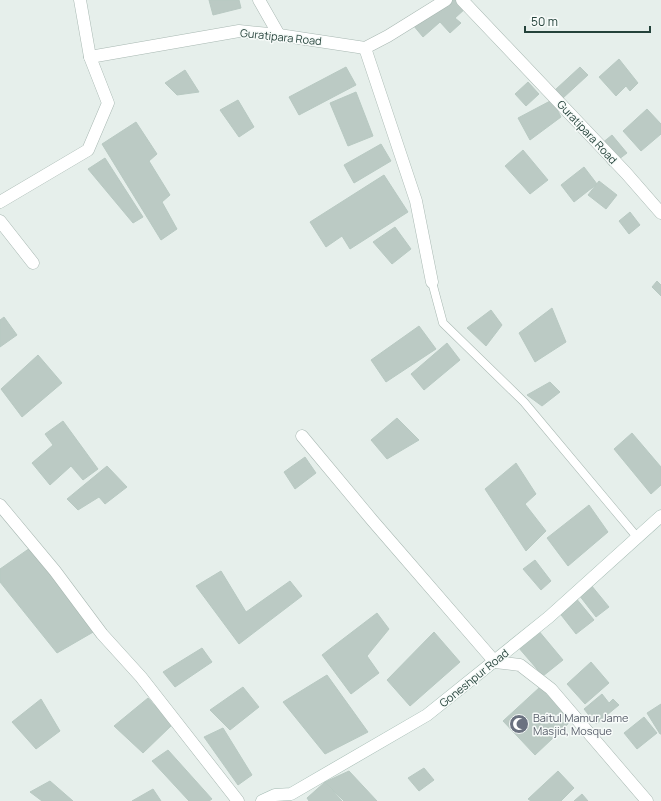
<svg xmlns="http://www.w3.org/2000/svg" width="661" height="801" viewBox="0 0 661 801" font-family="Manrope,sans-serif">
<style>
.building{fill:#bbcac4;stroke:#b8c9c2}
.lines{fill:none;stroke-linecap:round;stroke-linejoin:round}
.lane-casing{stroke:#a8b8b2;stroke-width:9}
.street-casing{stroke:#a8b8b2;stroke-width:13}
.secondary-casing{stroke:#a4bbb3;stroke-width:13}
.lane{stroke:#fff;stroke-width:8}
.street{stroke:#fff;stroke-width:12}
.secondary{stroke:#fff;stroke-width:12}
.labels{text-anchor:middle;stroke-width:3;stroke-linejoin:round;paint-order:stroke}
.street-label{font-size:11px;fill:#24423a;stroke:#f7fbf9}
.worship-label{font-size:11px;fill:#5b616d;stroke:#f7fbf9;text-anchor:start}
</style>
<rect width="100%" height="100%" fill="#e6efeb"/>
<!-- building -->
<g class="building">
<path d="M209,0H239L241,8L213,15Z"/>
<path d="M441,0H459L466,8L455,18L461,23L450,33L440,22L423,37L413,25Z"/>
<path d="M619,59L638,83L630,91L626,86L616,96L599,77Z"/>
<path d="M346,67L356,85L299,115L289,97Z"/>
<path d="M580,67L588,75L563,98L555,90Z"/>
<path d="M185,70L199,92L177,95L165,83Z"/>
<path d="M528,82L539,94L526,106L515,94Z"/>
<path d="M356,92L373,136L348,146L330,103Z"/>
<path d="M238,100L254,127L239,137L220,110Z"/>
<path d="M552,100L561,117L530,140L518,118Z"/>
<path d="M647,109L661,124V134L641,151L623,131Z"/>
<path d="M136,122L157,154L149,161L170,195L162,202L177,229L161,240L102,144Z"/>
<path d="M612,135L627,153L610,166L596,148Z"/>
<path d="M381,144L391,161L354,183L344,165Z"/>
<path d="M523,150L548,180L530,194L505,166Z"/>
<path d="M105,158L143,217L133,223L88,169Z"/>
<path d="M584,167L597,184L574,202L561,185Z"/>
<path d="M384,175L408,212L350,249L342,236L326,247L310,222Z"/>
<path d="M599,181L617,195L606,209L588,195Z"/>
<path d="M630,212L640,225L629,234L619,221Z"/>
<path d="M395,227L411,249L392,264L373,242Z"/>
<path d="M657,281L661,285V296L652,287Z"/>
<path d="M552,308L566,342L535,362L519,333Z"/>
<path d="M491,310L502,325L486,346L467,328Z"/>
<path d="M4,317L17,335L0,347V320Z"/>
<path d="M419,326L436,349L386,382L371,360Z"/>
<path d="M447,343L460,360L424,390L411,374Z"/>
<path d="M38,355L62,383L22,417L1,389Z"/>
<path d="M550,382L560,392L542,406L527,395Z"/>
<path d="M397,418L419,440L387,459L371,440Z"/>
<path d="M63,421L98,469L83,480L71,466L50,485L32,463L53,445L45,434Z"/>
<path d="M632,433L661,467V485L651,494L614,449Z"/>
<path d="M305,457L316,473L295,489L284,472Z"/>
<path d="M516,463L536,494L525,504L546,531L526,551L485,489Z"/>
<path d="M107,466L127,487L105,504L99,497L78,510L67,499Z"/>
<path d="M589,505L608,532L568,566L547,538Z"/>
<path d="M30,548L95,631L57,653L0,582V569Z"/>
<path d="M535,560L551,581L541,590L523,569Z"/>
<path d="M221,571L246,612L290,581L302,596L239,644L196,586Z"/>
<path d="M591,585L609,607L596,617L579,595Z"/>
<path d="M575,597L594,620L576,634L558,611Z"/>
<path d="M377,613L389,629L367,656L379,673L351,694L322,655Z"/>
<path d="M538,630L563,660L543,676L518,647Z"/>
<path d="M434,632L460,662L410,706L387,680Z"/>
<path d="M202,648L212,662L175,687L163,672Z"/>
<path d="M591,662L609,683L585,704L567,684Z"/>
<path d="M327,675L368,732L325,754L283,702Z"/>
<path d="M243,687L259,707L230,730L210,710Z"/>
<path d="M540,687L571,721L535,755L503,721Z"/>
<path d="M602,694L609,703L613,699L619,705L596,724L584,709Z"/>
<path d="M148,698L172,725L143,753L114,726Z"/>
<path d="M41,699L60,731L36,749L12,722Z"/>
<path d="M661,704V734H660L647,713Z"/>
<path d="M644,717L657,733L637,749L624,733Z"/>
<path d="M223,728L252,775L238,785L204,737Z"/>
<path d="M168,750L212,799L209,801H189L152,761Z"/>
<path d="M424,768L434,780L419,791L408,778Z"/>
<path d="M349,771L377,801H344L325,782Z"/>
<path d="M558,771L574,788L561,801H531L528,799Z"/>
<path d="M50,781L73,801H42L30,792Z"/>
<path d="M325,782L342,801H309L307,798Z"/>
<path d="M153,789L161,801H132Z"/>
<path d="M582,794L588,801H574Z"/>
</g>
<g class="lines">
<!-- lane casing -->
<g class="lane-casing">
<path id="lane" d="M432,282L443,323L524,402L637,537"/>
</g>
<!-- street casing -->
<g class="street-casing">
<g id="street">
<path d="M80,0L90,57L239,31L279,35L365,48L388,36L446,0"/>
<path d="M259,0L279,35"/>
<path d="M462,0L626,173L661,213"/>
<path d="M365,48L416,201L432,282"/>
<path d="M0,202L88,150L108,103L90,57"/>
<path d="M0,221L33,263"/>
<path d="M302,436L372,520L495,662L520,665L551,689L647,801"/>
<path d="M0,505L55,571L102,634L141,677L238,801"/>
</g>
</g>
<!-- secondary casing -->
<g class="secondary-casing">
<path id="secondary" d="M262,801L275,795L291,794L427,715L549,617L661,516"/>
</g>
<!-- lane -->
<use href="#lane" class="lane"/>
<!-- street -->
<use href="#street" class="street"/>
<!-- secondary -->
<use href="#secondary" class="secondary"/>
</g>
<!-- icons -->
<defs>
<g id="mosque-disc" transform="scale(1)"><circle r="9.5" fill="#6b7280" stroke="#f7fbf9"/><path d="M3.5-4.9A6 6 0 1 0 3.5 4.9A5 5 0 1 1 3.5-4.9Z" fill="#fff"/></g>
</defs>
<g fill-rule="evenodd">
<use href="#mosque-disc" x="519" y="724"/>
</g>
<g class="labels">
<!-- street labels -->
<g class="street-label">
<text transform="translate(281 37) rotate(6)" y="4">Guratipara Road</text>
<text transform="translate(587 132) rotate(47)" y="4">Guratipara Road</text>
<text transform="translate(474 678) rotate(-39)" y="4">Goneshpur Road</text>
</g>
<!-- worship labels -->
<g class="worship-label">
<text x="533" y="722">Baitul Mamur Jame<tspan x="533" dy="13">Masjid, Mosque</tspan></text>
</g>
</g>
<!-- scale -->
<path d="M525 26v6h125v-6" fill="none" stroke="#24423a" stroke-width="2"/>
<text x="531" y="26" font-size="12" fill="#24423a" stroke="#f7fbf9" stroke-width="3" paint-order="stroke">50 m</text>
</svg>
